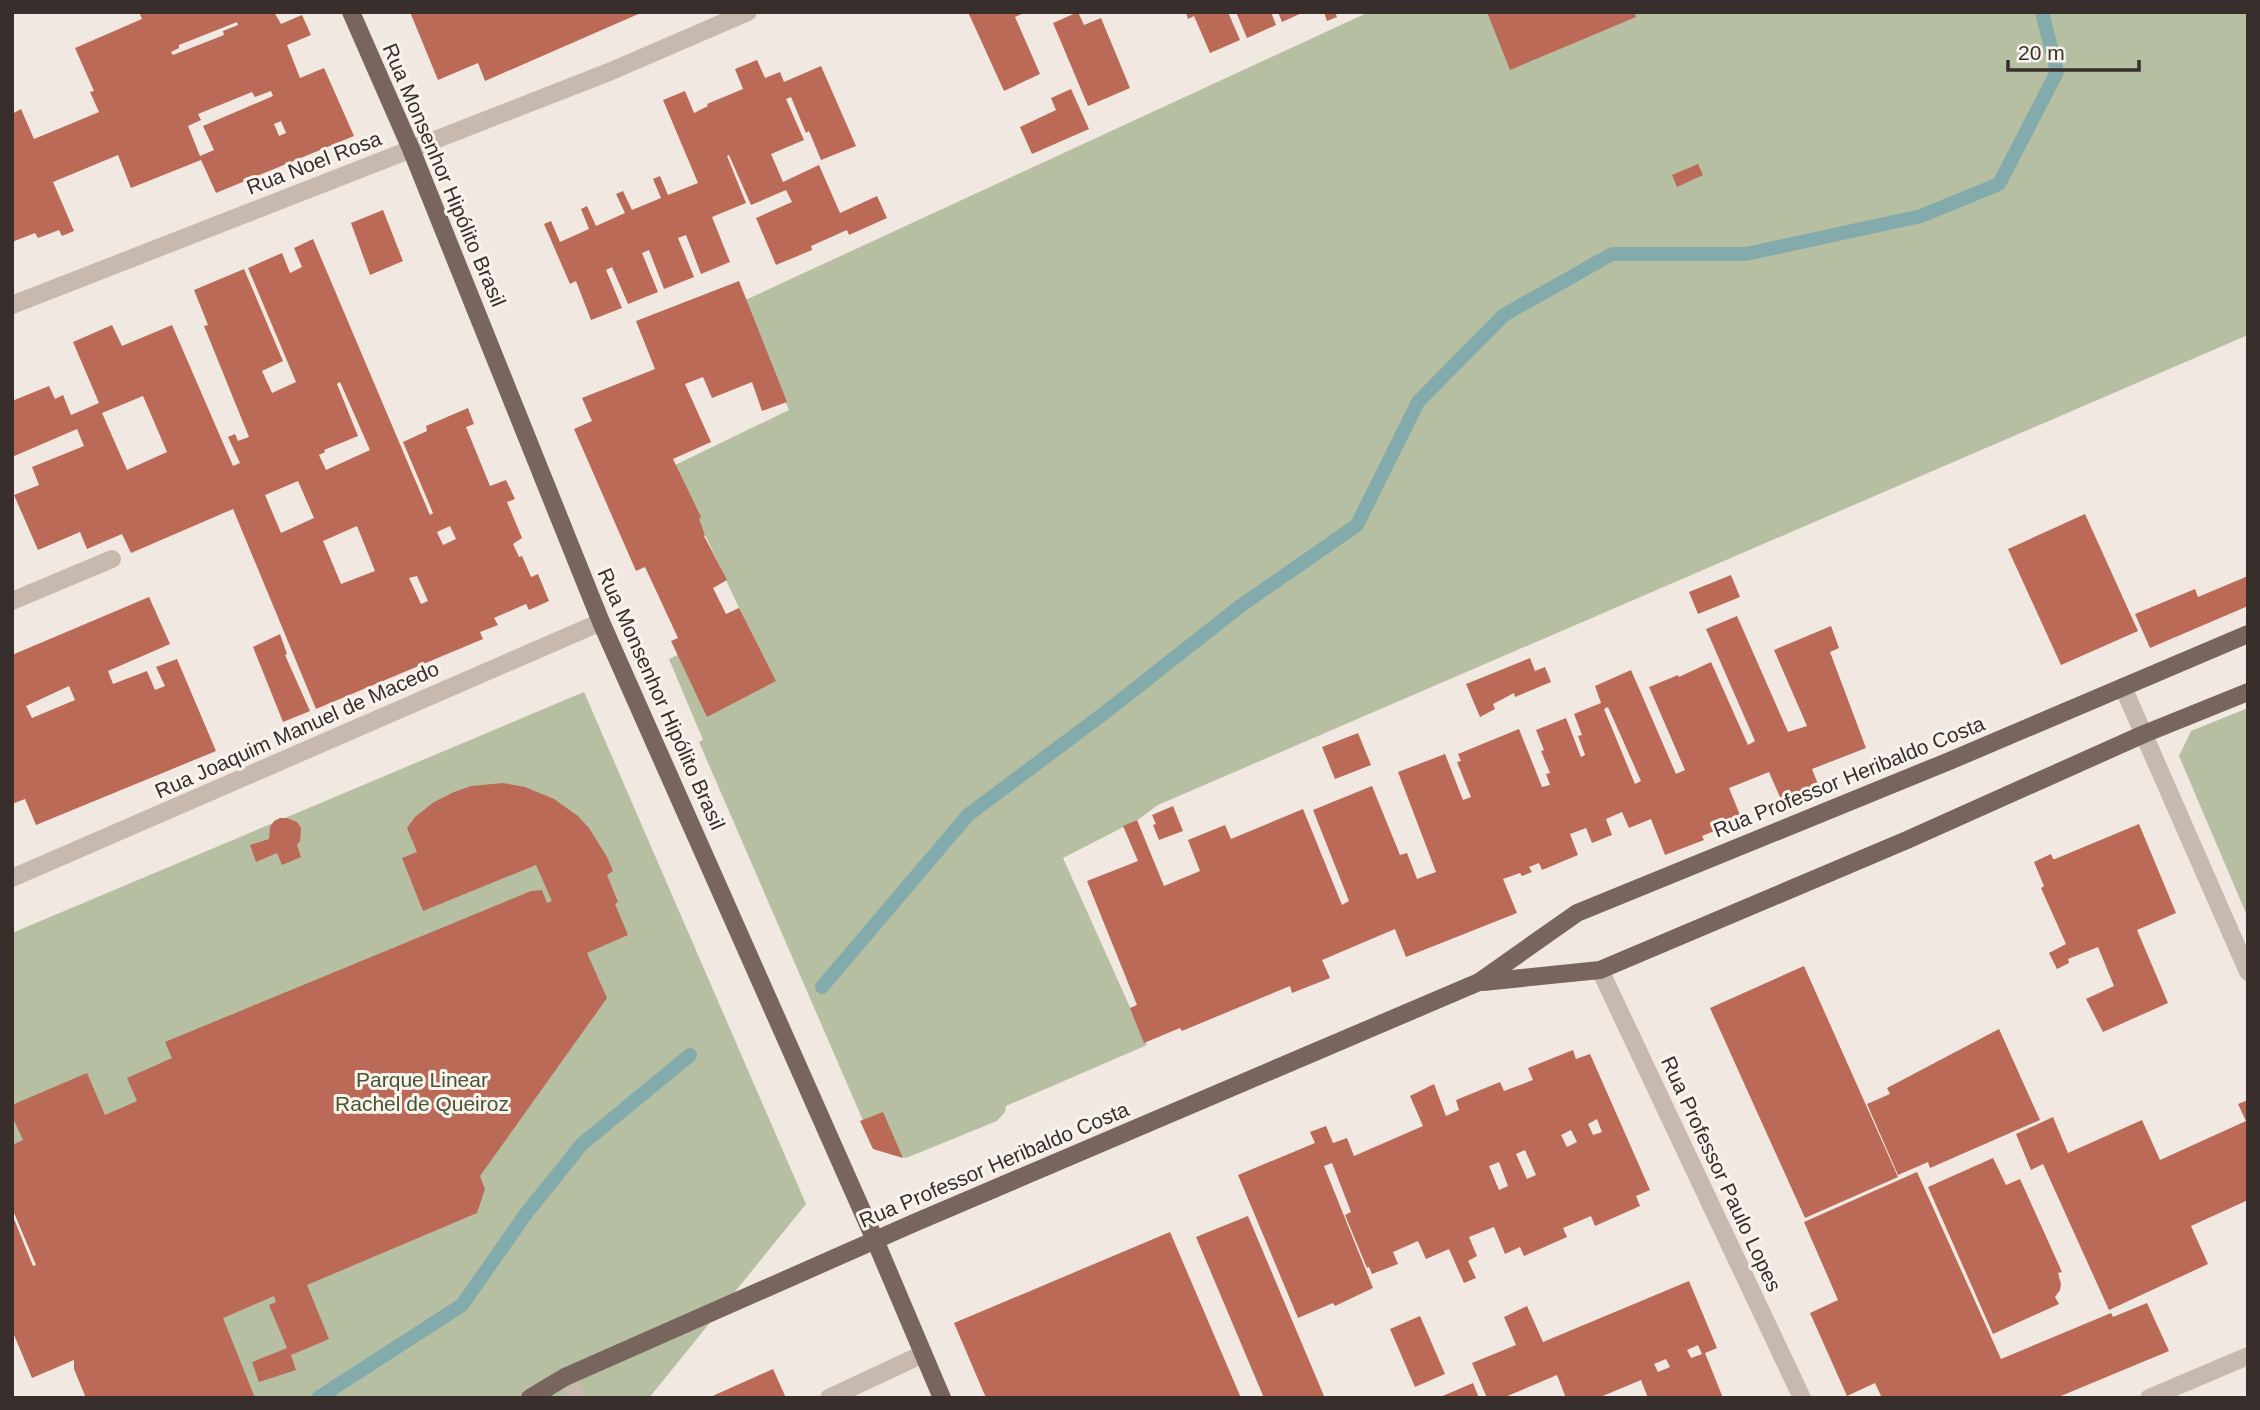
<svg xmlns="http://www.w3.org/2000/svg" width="2260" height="1410" viewBox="0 0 2260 1410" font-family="Arial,sans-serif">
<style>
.green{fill:#b7bfa2}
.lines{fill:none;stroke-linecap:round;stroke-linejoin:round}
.stream{stroke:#83abab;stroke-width:14}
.building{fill:#ba6a57;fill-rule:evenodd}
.minor{stroke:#c8b9ae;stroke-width:18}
.major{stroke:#78665e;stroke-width:18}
.labels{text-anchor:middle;stroke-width:6;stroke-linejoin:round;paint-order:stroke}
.street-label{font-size:21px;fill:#382f2c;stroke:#f9f3ed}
.park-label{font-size:21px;fill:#495432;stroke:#f9f3ed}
</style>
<rect width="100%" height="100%" fill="#f1e9e1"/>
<!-- green -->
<g class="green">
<path d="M1369,12H2248V335L1158,805L1139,819L1063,858L1147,1045L1006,1106L1005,1112L997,1121L906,1158L878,1150L871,1139L699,742L703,740L669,659L746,623L673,466L789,410L741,302Z"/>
<path d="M584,692L806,1204L649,1398H99L12,1190V933Z"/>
<path d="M2248,708V918L2179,756L2191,731Z"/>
</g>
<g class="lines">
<!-- stream -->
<g class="stream">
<path d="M822,987L968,815L1107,711L1239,607L1357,525L1418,402L1504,315L1612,254H1746L1921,216L1999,184L2057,72L2042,12"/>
<path d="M318,1398L462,1305L525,1215L582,1144L690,1055"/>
</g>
</g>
<!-- building -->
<g class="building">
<path d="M139,12H274L281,24L302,15L311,35L287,45L300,78L324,68L354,136L216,193L201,160L131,188L118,155L53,182L74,231L62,236L59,230L38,238L35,233L12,242V114L21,109L34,139L99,112L90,92L94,91L75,48L142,19ZM237,22L238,25L223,31L224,35L173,55L171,52L179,48V45ZM271,91L273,96L203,126L214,150L200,156L188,126L201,120L198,114L252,92L255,97ZM281,121L286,133L279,136L274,124Z"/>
<path d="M410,12H643L485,81L478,63L438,80Z"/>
<path d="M968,12H1026L1015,17L1040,74L1004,91Z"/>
<path d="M1078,12L1084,25L1101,18L1130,88L1088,106L1053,23Z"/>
<path d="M1186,12H1228L1240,40L1210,53L1194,16L1188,19Z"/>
<path d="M1236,12H1271L1276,25L1247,38Z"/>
<path d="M1278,12H1304L1282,22Z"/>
<path d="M1324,12H1335L1337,17L1327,21Z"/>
<path d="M1487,12H1634L1636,17L1510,70Z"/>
<path d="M757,60L765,78L780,72L784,82L821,66L856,146L821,160L809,131L806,133L791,97L786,99L804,140L771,154L783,182L819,165L840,213L877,196L887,218L849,235L847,230L811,246L812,250L776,265L756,218L792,202L786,190L751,205L729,155L727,156L746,203L712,217L730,262L701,274L686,235L678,238L694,277L664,289L649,250L642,253L658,292L628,304L612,267L606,270L622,308L591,320L576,281L570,284L544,224L551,221L560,242L589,229L581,209L587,206L596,226L625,213L616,194L623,191L632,210L661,198L653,179L660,176L668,195L698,183L663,100L685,91L694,113L708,106L707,104L743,89L735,69Z"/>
<path d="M1071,89L1089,129L1032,154L1020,127L1056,110L1051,98Z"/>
<path d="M1698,164L1703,175L1677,187L1672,175Z"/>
<path d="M383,210L403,261L370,275L351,223Z"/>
<path d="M313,239L430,515L433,513L403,442L427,431L426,426L468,408L474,424L466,427L490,486L506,480L515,499L507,502L522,538L513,544L519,557L522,556L531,577L538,574L549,601L529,610L526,604L494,618L498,625L480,632L483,639L316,709L233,509L131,553L122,534L87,549L80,532L38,550L14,495L39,485L32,467L84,446L77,429L12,457V401L49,386L55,399L63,395L71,415L99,403L73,342L112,325L122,346L172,325L233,466L240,463L228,437L235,434L238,441L249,437L204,326L208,325L194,290L244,269L283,361L262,371L272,393L296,382L248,268L282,253L290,273L302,267L294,248ZM340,382L370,450L326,470L319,455L325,452L324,450L358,436L337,384ZM143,396L167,452L127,470L102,413ZM298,481L314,518L281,533L265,495ZM357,526L375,571L341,584L323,541ZM450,526L456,539L443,545L437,532ZM417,576L428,601L421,604L409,578Z"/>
<path d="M739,281L787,402L762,411L752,382L712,398L703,377L685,384L711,442L673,459L701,517L699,519L705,535L704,536L727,580L713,588L726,614L739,608L776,681L707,717L671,641L678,638L645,567L636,571L574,429L592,421L582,398L655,369L636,321Z"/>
<path d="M2085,514L2138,631L2061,665L2008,549Z"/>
<path d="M1731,575L1740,597L1698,614L1689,592Z"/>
<path d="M2248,576V606L2150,648L2135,614L2195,589L2198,597Z"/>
<path d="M149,597L170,644L108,671L113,684L147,671L155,690L165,686L156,667L177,659L216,751L36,825L25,799L12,804V655ZM69,686L75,700L32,718L26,706Z"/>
<path d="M1737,616L1788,732L1807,726L1774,650L1831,626L1839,648L1830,652L1866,748L1812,769L1820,789L1783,804L1769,772L1729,788L1742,820L1702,836L1704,840L1665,855L1651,819L1629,828L1622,812L1606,819L1612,835L1592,843L1586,828L1570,834L1578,855L1542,870L1539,863L1529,867L1532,872L1522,876L1520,873L1503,879L1517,913L1406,957L1395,929L1322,960L1330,978L1292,993L1290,986L1182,1031L1180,1028L1144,1043L1130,1008L1137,1005L1087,881L1138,861L1123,826L1137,820L1164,886L1200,871L1188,840L1225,825L1231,839L1303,809L1342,905L1349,901L1313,810L1372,786L1400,855L1407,853L1417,879L1436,872L1398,772L1445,754L1463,800L1471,797L1457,762L1461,761L1458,754L1519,729L1542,787L1550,785L1546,774L1550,773L1541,751L1544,750L1536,730L1566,718L1581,757L1585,755L1578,736L1582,735L1574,714L1601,703L1595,686L1631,670L1676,774L1685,770L1649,687L1678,675L1679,677L1711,662L1748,745L1755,741L1706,629ZM1608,707L1641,781L1635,784L1604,709Z"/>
<path d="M280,634L287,654L285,655L310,711L283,722L253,647Z"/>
<path d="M1530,658L1535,671L1545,667L1551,682L1515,697L1514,693L1493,704L1495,709L1480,717L1466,684Z"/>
<path d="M1358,733L1371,765L1335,779L1322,747Z"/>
<path d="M503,783L525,787L554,799L578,816L589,828L607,857L613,871L607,875L618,902L615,904L628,935L587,953L607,998L480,1176L485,1189L477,1213L307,1285L329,1339L291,1355L296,1370L259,1382L252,1362L287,1348L269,1305L276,1302L274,1296L223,1318L255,1398H86L74,1369V1360L32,1378L12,1330V1214L33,1266L36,1265L12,1208V1145L23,1140L12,1116V1105L87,1073L105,1115L137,1101L127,1078L172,1058L165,1042L531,891L542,890L547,903L552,901L536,865L423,911L402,858L417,852L407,828L415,817L434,802L454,792L471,786Z"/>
<path d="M1173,806L1183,831L1159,840L1153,825L1156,824L1152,815Z"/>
<path d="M280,818H287L297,822L301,828L300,841L297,845L301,857L282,865L277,853L256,862L250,845L269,839L270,827L274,821Z"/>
<path d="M2139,824L2176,913L2137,930L2168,1003L2103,1032L2086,999L2114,986L2098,947L2068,959L2069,963L2057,969L2049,953L2066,944L2041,888L2044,886L2034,862L2051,854L2053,859H2055Z"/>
<path d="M1804,966L1898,1177L1805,1218L1710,1008Z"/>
<path d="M1999,1029L2040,1120L1930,1168L1928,1162L1898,1175L1867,1104L1890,1094L1887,1088Z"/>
<path d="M1573,1050L1576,1059L1590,1054L1650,1190L1636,1196L1640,1206L1595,1226L1591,1216L1563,1228L1567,1237L1524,1256L1520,1247L1505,1254L1494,1227L1469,1237L1477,1256L1468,1261L1476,1278L1464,1283L1449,1249L1426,1259L1418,1241L1393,1252L1398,1264L1372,1274L1369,1267L1367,1268L1345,1215L1351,1212L1332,1163L1324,1166L1373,1288L1335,1306L1333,1303L1298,1318L1238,1175L1315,1143L1310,1132L1326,1126L1333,1143L1347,1138L1354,1156L1423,1126L1410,1096L1434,1084L1446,1116L1459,1110L1456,1100L1500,1082L1504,1091L1533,1080L1528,1068ZM1597,1119L1602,1132L1593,1135L1588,1124ZM1571,1130L1577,1142L1567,1147L1561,1135ZM1525,1150L1536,1175L1527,1179L1516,1154ZM1499,1162L1508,1186L1499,1190L1489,1166Z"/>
<path d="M2248,1100V1200L2191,1226L2208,1264L2109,1310L2043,1164L2031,1170L2016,1134L2053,1117L2068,1153L2142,1120L2160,1160L2246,1121L2238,1104Z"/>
<path d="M883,1112L903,1158L873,1149L860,1121Z"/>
<path d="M1993,1158L2006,1185L2020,1179L2062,1272L2058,1273L2061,1284L2060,1290L2055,1297L2059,1304L1993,1334L1928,1187Z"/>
<path d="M1917,1172L2001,1359L2111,1313L2113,1317L2147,1303L2169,1351L2056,1398H1882L1875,1383L1847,1396L1810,1313L1838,1300L1804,1222Z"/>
<path d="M1248,1216L1324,1396L1320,1398H1264L1196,1237Z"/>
<path d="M1170,1232L1241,1398H986L954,1323Z"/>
<path d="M1689,1281L1717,1348L1705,1353L1723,1398H1648L1641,1380L1598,1398H1566L1557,1375L1503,1398H1487L1472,1363L1516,1345L1504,1317L1527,1306L1543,1342ZM1698,1345L1702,1354L1691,1358L1687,1350ZM1666,1359L1670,1367L1658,1372L1654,1364Z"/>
<path d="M1420,1316L1445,1374L1415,1387L1390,1329Z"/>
<path d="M773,1369L786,1398H708Z"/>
<path d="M1473,1383L1479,1398H1438Z"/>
</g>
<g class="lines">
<!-- minor -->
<g class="minor">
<path d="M12,305L609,72L748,12"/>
<path d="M12,601L112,559"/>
<path d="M2123,687L2248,972"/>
<path d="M12,878L601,622"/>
<path d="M1600,970L1802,1398"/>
<path d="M565,1377L577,1398"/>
<path d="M829,1398L923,1354"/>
<path d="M2149,1398L2248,1356"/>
</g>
<!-- major -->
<g class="major">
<path d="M351,12L411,149L601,622L875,1240L942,1398"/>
<path d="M1483,982L1600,970L1907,840L2144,734L2248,692"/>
<path d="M530,1398L565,1377L914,1223L1479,982L1577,913L1947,762L2248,634"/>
</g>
</g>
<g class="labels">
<!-- street labels -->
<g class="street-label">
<text transform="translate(314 163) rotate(-21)" y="7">Rua Noel Rosa</text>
<text transform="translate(444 175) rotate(67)" y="7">Rua Monsenhor Hipólito Brasil</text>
<text transform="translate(661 699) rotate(66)" y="7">Rua Monsenhor Hipólito Brasil</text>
<text transform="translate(297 730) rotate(-24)" y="7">Rua Joaquim Manuel de Macedo</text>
<text transform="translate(1849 777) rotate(-22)" y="7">Rua Professor Heribaldo Costa</text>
<text transform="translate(994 1165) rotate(-23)" y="7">Rua Professor Heribaldo Costa</text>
<text transform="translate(1721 1174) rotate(65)" y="7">Rua Professor Paulo Lopes</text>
</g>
<!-- park labels -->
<g class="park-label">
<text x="422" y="1087">Parque Linear<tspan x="422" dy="24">Rachel de Queiroz</tspan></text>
</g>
</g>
<!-- border -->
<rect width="2260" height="1410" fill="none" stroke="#382f2c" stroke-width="28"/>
<!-- scale -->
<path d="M2008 60v10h131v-10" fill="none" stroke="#382f2c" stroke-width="3.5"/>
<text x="2018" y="60" font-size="21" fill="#382f2c" stroke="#f9f3ed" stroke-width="5" paint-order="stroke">20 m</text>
</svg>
